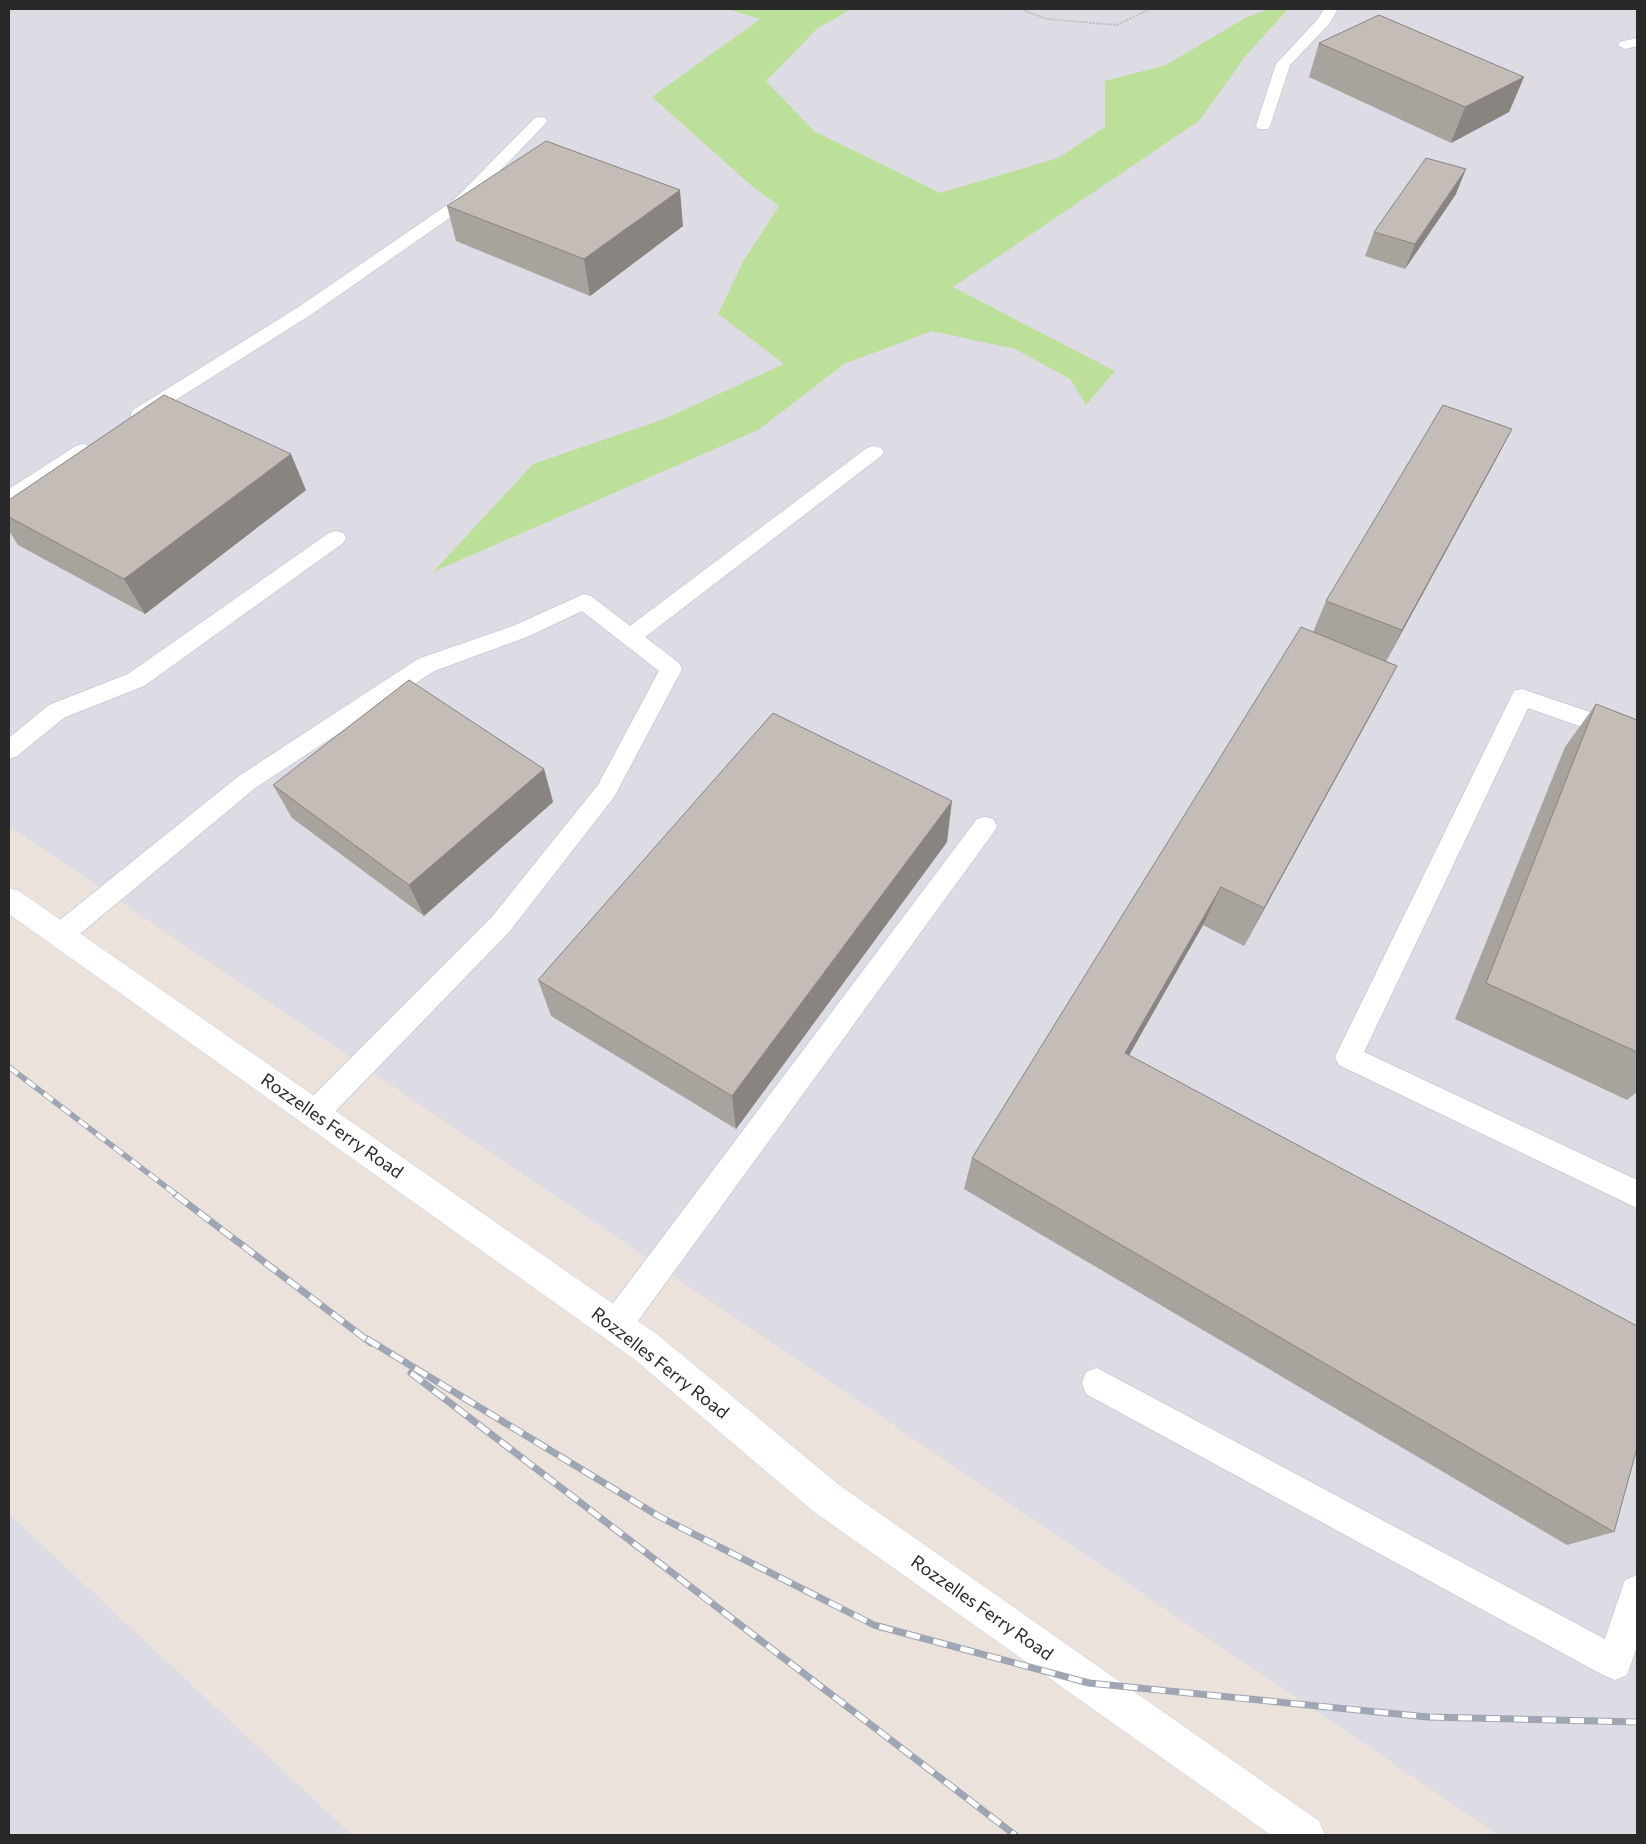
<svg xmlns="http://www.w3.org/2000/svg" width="1646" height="1844" viewBox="0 0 1646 1844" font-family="Commissioner,sans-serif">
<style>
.industrial{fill:#dddce4}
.green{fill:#bce099}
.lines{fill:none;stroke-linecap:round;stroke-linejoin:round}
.lane-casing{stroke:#cad0db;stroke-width:2}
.secondary-casing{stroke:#cad0db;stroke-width:1}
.path{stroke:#c3c3c3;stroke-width:2;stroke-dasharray:2.5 1;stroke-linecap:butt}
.lane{fill:#fff;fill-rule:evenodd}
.secondary{fill:#fff;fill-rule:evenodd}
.rail-far1-casing{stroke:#9ea5b3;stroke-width:5.5}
.rail-casing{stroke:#9ea5b3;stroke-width:7}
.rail-far1{stroke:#fff;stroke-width:4;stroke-dasharray:11;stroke-linecap:butt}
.rail{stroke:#fff;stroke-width:5;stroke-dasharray:14;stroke-linecap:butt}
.wall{fill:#a9a39d}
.shaded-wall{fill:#898480}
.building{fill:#c4bdb7;stroke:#898480}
.labels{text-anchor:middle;stroke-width:4;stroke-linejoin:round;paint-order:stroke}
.near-street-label{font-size:18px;fill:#292929;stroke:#fff}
</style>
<rect width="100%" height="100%" fill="#ebe2db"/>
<!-- industrial -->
<g class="industrial">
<path d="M9,9H1637V1835H1499L9,826Z"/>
<path d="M9,1514L352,1835H9Z"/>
</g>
<!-- green -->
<path class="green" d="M727,9H851L817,29L766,81L814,131L940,193L1058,158L1105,127V81L1166,65L1245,18L1270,9H1288L1244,58L1199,121L953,287L1115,371L1086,405L1070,379L1015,349L932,331L844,364L758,430L433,572L533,464L664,419L784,364L718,314L744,260L779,206L752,186L652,97L760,19Z"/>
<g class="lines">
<!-- lane casing -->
<g class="lane-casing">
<g id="lane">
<path d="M1324,9H1338L1329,24L1290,65L1270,126L1268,129H1258L1256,126L1276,64L1318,19Z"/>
<path d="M1637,38V46L1625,49L1618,45L1620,42Z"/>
<path d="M540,117L545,118L547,121L545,124L465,207L312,314L147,418L140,420L133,418L131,414L133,410L300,306L453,201L535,118Z"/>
<path d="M83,444L90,446L92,450L90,454L16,503L9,504V489L76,446Z"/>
<path d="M874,446L881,448L884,452L881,456L645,637L679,663L682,669L614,797L509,932L324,1123L314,1127L304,1123L300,1114L304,1105L491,918L598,785L659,671L582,611L529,636L434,671L255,788L69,943L60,946L51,943L47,935L51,927L239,776L418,659L513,626L584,594L591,596L630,626L867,448Z"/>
<path d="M336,531L343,533L346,538L343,543L144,686L65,717L17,756L9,759V738L49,705L128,674L329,533Z"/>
<path d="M1522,689L1637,728V746L1528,708L1364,1052L1637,1180V1208L1339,1065L1335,1057L1511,697L1514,691Z"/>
<path d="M985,817L993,819L997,826L993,833L627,1336L616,1340L605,1336L601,1325L605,1314L977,819Z"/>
<path d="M1097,1368L1605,1639L1625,1580L1637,1575V1646L1627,1675L1615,1680L1603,1675L1086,1394L1082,1383L1086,1372Z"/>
</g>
</g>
<!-- secondary casing -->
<g class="secondary-casing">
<path id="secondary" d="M9,888L19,891L658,1335L839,1485L1319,1821L1325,1835H1271L813,1511L634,1359L9,914Z"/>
</g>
<!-- path -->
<path class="path" d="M1021,9L1046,19L1117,25L1150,9"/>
<!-- lane -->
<use href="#lane" class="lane"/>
<!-- secondary -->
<use href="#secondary" class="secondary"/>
<!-- rail-far1 casing -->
<g class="rail-far1-casing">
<path id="rail-far1" d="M9,1067L178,1196"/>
</g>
<!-- rail casing -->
<g class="rail-casing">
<g id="rail">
<path d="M176,1195L371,1343"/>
<path d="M367,1339L660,1517L874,1625L1089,1683L1428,1717L1637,1722"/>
<path d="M411,1373L1015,1835"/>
</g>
</g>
<!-- rail-far1 -->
<use href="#rail-far1" class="rail-far1"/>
<!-- rail -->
<use href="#rail" class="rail"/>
</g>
<!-- wall -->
<g class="wall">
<path d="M1319,43L1524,77L1509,112L1451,143L1309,77Z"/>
<path d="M1456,194L1405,269L1365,256L1374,232Z"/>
<path d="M447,206L683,226L590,296L456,241Z"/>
<path d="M1512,429L1493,465L1386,661L1397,666L1374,709L1244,946L1203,925L1129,1055L1614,1532L1567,1545L964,1189L972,1158L1313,632L1326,601Z"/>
<path d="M306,490L145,614L18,545L9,531V500Z"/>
<path d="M1596,704L1637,720V1092L1627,1100L1455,1019L1565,747Z"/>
<path d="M544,769L553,802L424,916L292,818L273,785Z"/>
<path d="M947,842L736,1129L551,1016L538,980Z"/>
</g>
<!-- shaded-wall -->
<g class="shaded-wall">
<path d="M1524,77L1509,112L1451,143L1465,107Z"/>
<path d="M1466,169L1456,194L1405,269L1415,244Z"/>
<path d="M680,190L683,226L590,296L584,259Z"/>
<path d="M1512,429L1493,465L1384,665L1402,630Z"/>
<path d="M291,454L306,490L145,614L124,579Z"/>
<path d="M1397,666L1374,709L1244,946L1264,908Z"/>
<path d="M544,769L553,802L424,916L409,885Z"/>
<path d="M952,801L947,842L736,1129L732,1096Z"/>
<path d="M1221,887L1203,925L1111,1087L1125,1053Z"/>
</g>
<!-- building -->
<g class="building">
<path d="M1379,15L1524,77L1465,107L1319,43Z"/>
<path d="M546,141L680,190L584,259L447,206Z"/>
<path d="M1426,158L1466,169L1415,244L1374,232Z"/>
<path d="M164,395L291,454L124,579L9,517V500Z"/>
<path d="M1443,405L1512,429L1402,630L1326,601Z"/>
<path d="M1301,627L1397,666L1264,908L1221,887L1125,1053L1637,1326V1448L1614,1532L972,1158Z"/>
<path d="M409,680L544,769L409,885L273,785Z"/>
<path d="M1596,704L1637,720V1052L1486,983Z"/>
<path d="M773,713L952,801L732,1096L538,980Z"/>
</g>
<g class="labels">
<!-- near-street labels -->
<g class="near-street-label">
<text transform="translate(332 1126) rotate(35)" y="6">Rozzelles Ferry Road</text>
<text transform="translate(660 1363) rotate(38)" y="6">Rozzelles Ferry Road</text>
<text transform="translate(982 1608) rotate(35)" y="6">Rozzelles Ferry Road</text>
</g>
</g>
<!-- border -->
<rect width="1646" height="1844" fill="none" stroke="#292929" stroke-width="20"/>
</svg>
